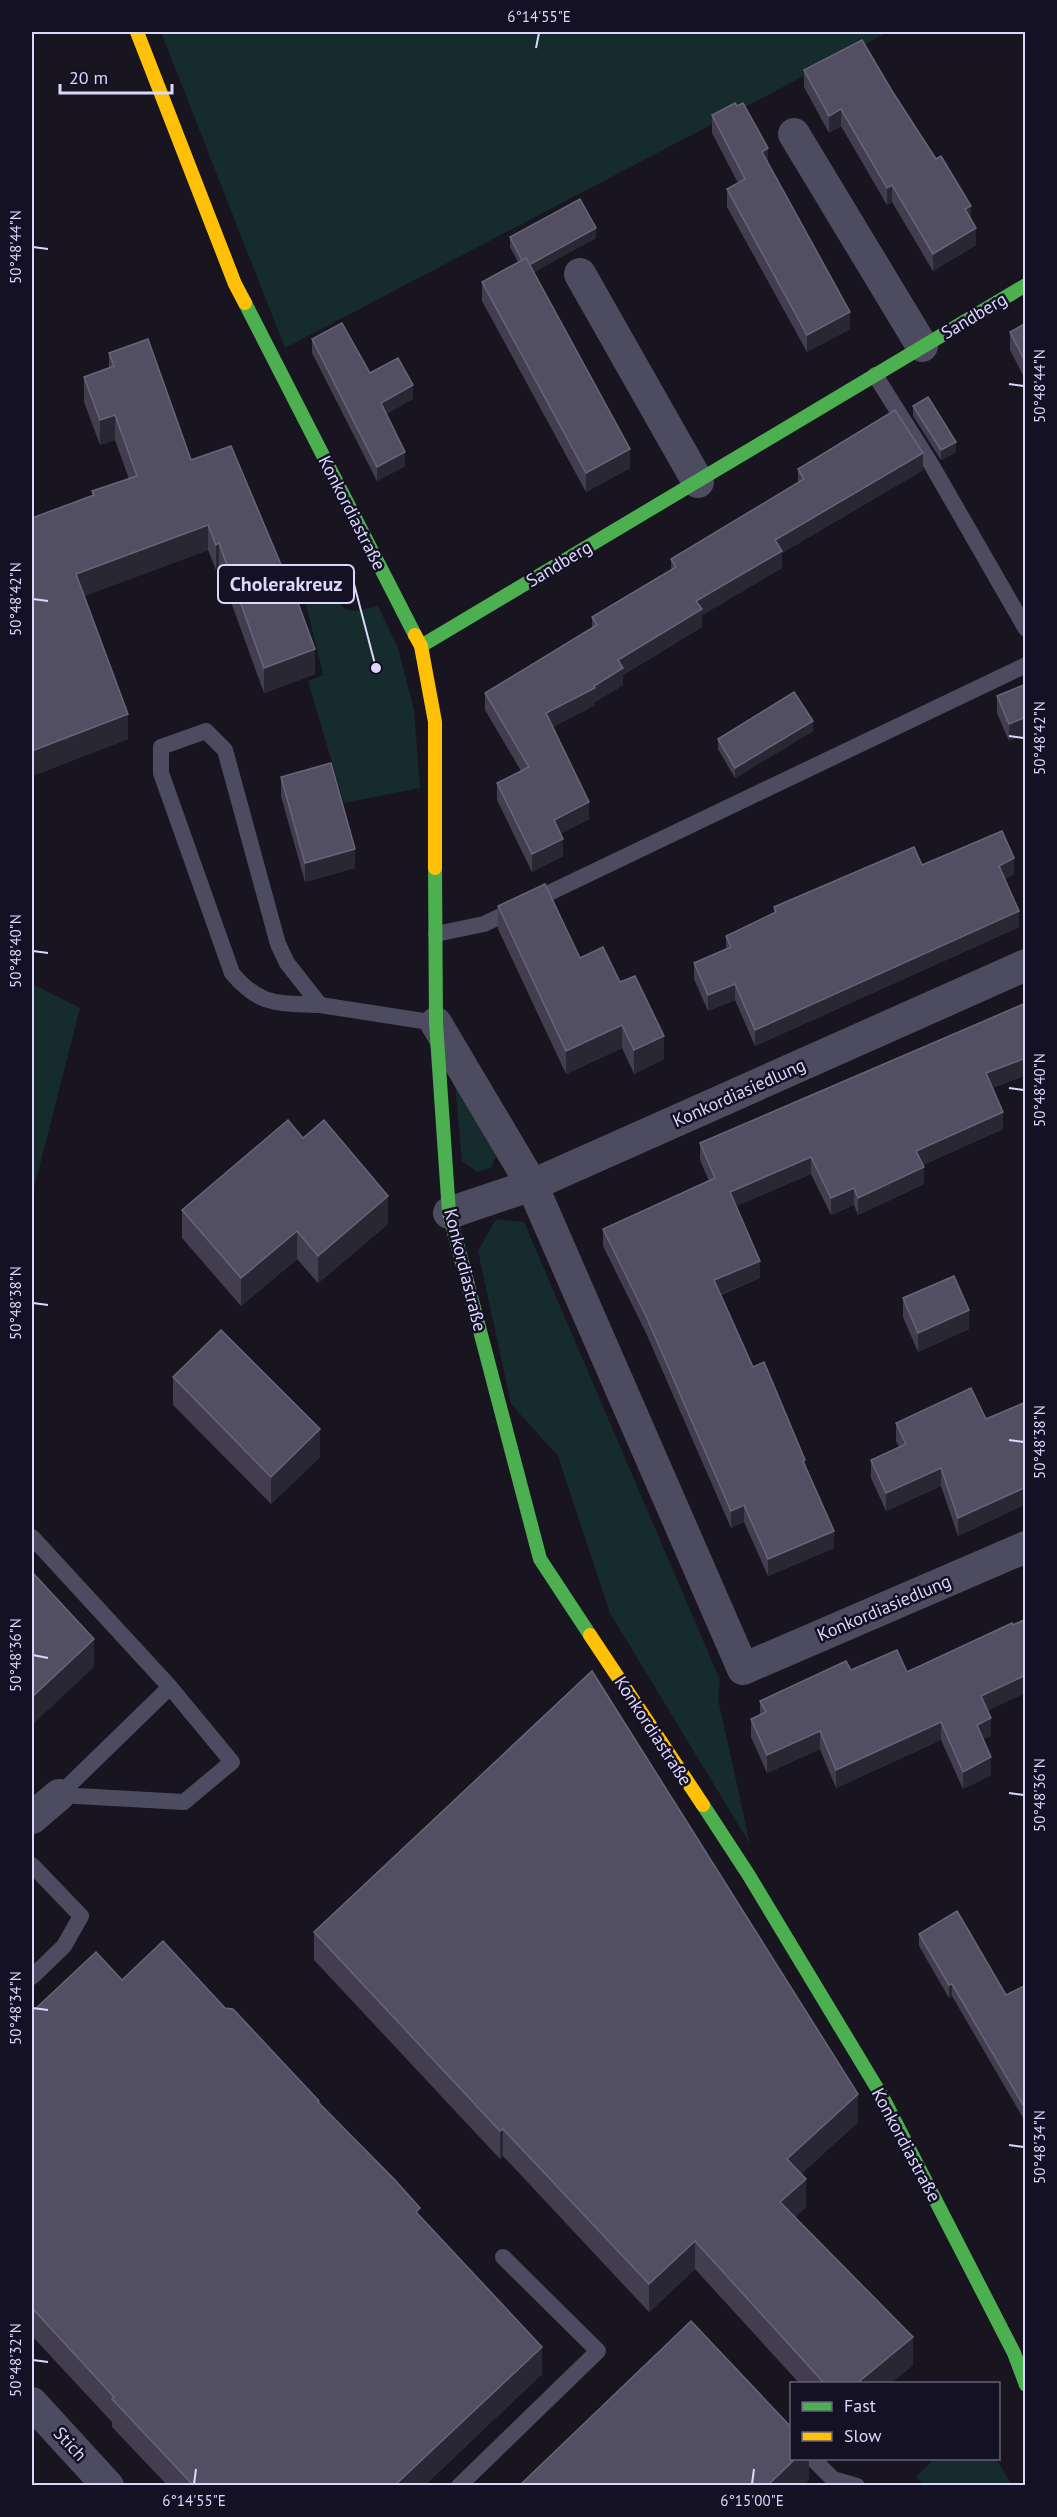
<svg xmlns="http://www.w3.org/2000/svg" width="1057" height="2517" viewBox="0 0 1057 2517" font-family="'PT Sans',sans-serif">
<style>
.green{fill:#152b2c}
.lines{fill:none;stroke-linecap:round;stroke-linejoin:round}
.lane{stroke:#4d4b5f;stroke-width:16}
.street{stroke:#4d4b5f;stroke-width:32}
.fast{stroke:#4caf50;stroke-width:14}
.slow{stroke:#ffc107;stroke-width:14}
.wall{fill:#423e4f}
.shaded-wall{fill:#2a2734}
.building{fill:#524f62;stroke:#68647a;stroke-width:1.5}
.ticks{fill:none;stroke:#dcd7fc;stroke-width:2}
.labels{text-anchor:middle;stroke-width:5;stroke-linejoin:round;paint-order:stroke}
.street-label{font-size:18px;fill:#dcd7fc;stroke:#151124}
.leader{fill:none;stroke:#dcd7fc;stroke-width:2}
.callout-dot{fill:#dcd7fc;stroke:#151124;stroke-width:2}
.callout{fill:#151124;stroke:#dcd7fc;stroke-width:2}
.callout-label{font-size:20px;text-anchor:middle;font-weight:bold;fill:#dcd7fc}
.neatline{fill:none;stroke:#dcd7fc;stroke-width:2}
.ticks-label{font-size:15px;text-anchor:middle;fill:#dcd7fc}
</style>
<rect width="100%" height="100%" fill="#181520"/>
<!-- green -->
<g class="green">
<path d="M161,32H888L285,348Z"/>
<path d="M329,588C346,617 348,612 378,606L398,648L414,710L420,788L344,803L308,681L323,675L304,595Z"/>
<path d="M32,984L80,1008L32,1196Z"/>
<path d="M455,1083L496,1156L491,1168L477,1172L462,1161Z"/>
<path d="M496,1219L524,1222L720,1680L718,1699L750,1844L610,1613L558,1456L511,1404L478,1251Z"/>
<path d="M934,2459H996L1012,2485H924L916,2477Z"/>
</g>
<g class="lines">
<!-- lane -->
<g class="lane">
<path d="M875,375L931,464L1026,629"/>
<path d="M436,934L484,924L1026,665"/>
<path d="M320,1005C279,1003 260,1007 232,973L161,773V747L206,731L225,750L278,944L287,963L320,1005L436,1023"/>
<path d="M32,1537L170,1687"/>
<path d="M170,1687L232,1762L184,1802L59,1795Z"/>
<path d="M32,1865L81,1916L64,1946L32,1977"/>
<path d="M812,2458L833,2479L857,2486"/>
<path d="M459,2486L598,2351L503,2257"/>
</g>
<!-- street -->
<g class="street">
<path d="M794,134L922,346"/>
<path d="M580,274L698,482"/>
<path d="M436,1023L532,1185L743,1669L1026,1547"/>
<path d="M449,1213L532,1185L1026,965"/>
<path d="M32,1818L59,1795"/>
<path d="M32,2403L108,2486"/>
</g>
<!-- fast -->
<g class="fast">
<path d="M245,303L415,635"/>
<path d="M421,646L1026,285"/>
<path d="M435,868L436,1023L449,1213L540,1559L590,1635"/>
<path d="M703,1805L748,1874L883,2098L1014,2353L1026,2385"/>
</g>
<!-- slow -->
<g class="slow">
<path d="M137,32L235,284L245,303"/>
<path d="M415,635L421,646L435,722V868"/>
<path d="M590,1635L703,1805"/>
</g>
</g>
<!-- wall -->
<g class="wall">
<path d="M804,70L892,91L971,219L976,245L933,271L892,202L887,205L841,126L829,133L804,87Z"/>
<path d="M712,115L850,329L807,352L727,207V189L738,183L712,133Z"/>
<path d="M510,237L596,238L533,272L630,468L586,492L482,301V282L518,262L510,247Z"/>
<path d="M1026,323V381L1010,350V332Z"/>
<path d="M312,339L370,373L413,399L386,414L405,466L377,481L312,353Z"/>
<path d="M109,353L191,460L315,674L264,693L219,569L216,570L208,550L84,596L128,739L32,776L92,496V491L129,479L115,440L100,445L84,402V377L109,368Z"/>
<path d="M913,406L956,452L941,460L913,416Z"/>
<path d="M798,469L923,470L782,553V568L702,615V627L623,675V685L595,702V705L553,727L589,819L560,834L563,856L532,872L497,800V783L521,771L485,710V693L592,628V617L671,570V559L798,483Z"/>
<path d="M1026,684L1009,741L997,713V696Z"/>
<path d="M813,731L735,778L718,749V739Z"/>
<path d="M281,777L355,868L305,882L281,796Z"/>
<path d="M922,865L1014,874L1005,879L1019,927L755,1046L735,1000L708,1011L694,979V963L726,949V936L774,913V907Z"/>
<path d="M498,906L580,958L620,982L664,1059L634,1074L622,1048L566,1074L498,929Z"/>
<path d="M1026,1003V1075L992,1088L1003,1129L923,1165L924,1184L858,1215L854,1205L831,1215L811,1174L736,1206L760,1278L721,1295L753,1367L805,1467L834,1548L768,1576L744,1522L731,1528L646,1333L603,1246V1229L709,1181L700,1160V1143Z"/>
<path d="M303,1138L388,1224L318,1283L297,1259L241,1306L182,1238V1210Z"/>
<path d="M903,1298L969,1329L918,1352L903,1317Z"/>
<path d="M173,1377L320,1457L271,1504L173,1405Z"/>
<path d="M1026,1402V1504L958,1536L941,1486L886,1511L871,1478V1460L899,1447L896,1441V1423L986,1419Z"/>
<path d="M851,1670L907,1672L988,1711L991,1736L983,1739L991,1775L963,1789L941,1740L836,1788L820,1749L767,1773L751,1737V1719L760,1714V1701Z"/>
<path d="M314,1932L858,2122L801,2174L806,2207L795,2217L913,2365L890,2384H800L695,2269L649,2312L503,2156L500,2159L314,1960Z"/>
<path d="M919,1934L1006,1995L1026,1985V2123L952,1996L949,1998L919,1946Z"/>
<path d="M122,1980L225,2008L319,2104L420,2216L542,2374L424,2486H168L112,2427V2422L32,2336V2012Z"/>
</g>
<!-- shaded-wall -->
<g class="shaded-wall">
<path d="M841,109V126L829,133V116Z"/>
<path d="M768,148V165L762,152Z"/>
<path d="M892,185V202L887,205V188Z"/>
<path d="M971,206V223L965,209Z"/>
<path d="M596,228V238L526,277V267Z"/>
<path d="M976,228V245L933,271V254Z"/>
<path d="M850,312V329L807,352V335Z"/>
<path d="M413,385V399L381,417V403Z"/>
<path d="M115,415V440L100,445V420Z"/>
<path d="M956,442V452L941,460V450Z"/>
<path d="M630,449V468L586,492V473Z"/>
<path d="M405,452V466L377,481V467Z"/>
<path d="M923,453V470L782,553V568L702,615V627L623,675V685L595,702V705L546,731V713L594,686L618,660L775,540Z"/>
<path d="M208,525V550L76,599V574Z"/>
<path d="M219,543V569L216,570V545Z"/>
<path d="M315,649V674L264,693V668Z"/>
<path d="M128,714V739L32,776V751Z"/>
<path d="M1026,717V735L1009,741V724Z"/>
<path d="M813,721V731L735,778V768Z"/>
<path d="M589,802V819L554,837V820Z"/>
<path d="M563,839V856L532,872V854Z"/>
<path d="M355,849V868L305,882V863Z"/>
<path d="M1014,858V874L999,882V866Z"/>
<path d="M1019,911V927L755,1046V1030Z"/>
<path d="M735,984V1000L708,1011V995Z"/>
<path d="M622,1025V1048L566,1074V1051Z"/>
<path d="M664,1036V1059L634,1074V1050Z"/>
<path d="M1026,1058V1075L986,1090V1073Z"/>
<path d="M1003,1112V1129L916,1168V1151Z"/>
<path d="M811,1157V1174L730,1209V1192Z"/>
<path d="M924,1167V1184L858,1215V1198Z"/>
<path d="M854,1188V1205L831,1215V1198Z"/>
<path d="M388,1196V1224L318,1283V1256Z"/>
<path d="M297,1231V1259L241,1306V1278Z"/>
<path d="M760,1261V1278L714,1297V1280Z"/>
<path d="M969,1310V1329L918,1352V1333Z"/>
<path d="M320,1429V1457L271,1504V1477Z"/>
<path d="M941,1468V1486L886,1511V1493Z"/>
<path d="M1026,1487V1504L958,1536V1518Z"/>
<path d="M744,1505V1522L731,1528V1511Z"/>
<path d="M834,1531V1548L768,1576V1559Z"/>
<path d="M94,1639V1667L32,1725V1697Z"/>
<path d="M1026,1675V1693L981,1714V1696Z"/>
<path d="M991,1718V1736L977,1742V1725Z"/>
<path d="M941,1722V1740L836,1788V1770Z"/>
<path d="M820,1731V1749L767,1773V1755Z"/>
<path d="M991,1757V1775L963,1789V1772Z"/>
<path d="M952,1984V1996L949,1998V1985Z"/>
<path d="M858,2094V2122L787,2186V2159Z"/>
<path d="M503,2129V2156L500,2159V2131Z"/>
<path d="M806,2179V2207L780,2230V2202Z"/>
<path d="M695,2241V2269L649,2312V2284Z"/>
<path d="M913,2337V2365L890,2384H856Z"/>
<path d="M542,2347V2374L424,2486H394Z"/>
<path d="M796,2458H809V2480L803,2486H767Z"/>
</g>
<!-- building -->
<g class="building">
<path d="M862,40L892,91L936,159L941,156L971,206L965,209L976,228L933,254L892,185L887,188L841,109L829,116L804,70Z"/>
<path d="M735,103L737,106L743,103L768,148L762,152L850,312L807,335L727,189L745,179L712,115Z"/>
<path d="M580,199L596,228L529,265L526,258L522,260L510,237Z"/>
<path d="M526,258L630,449L586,473L482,282Z"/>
<path d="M342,323L370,373L398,358L413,385L381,403L405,452L377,467L312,339Z"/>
<path d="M1026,323V363L1010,332Z"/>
<path d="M148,339L191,460L231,446L285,574L287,573L315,649L264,668L219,543L216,545L208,525L76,574L128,714L32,751V518L94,495L92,491L137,476L115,415L100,420L84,377L114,366L109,353Z"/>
<path d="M928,397L956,442L941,450L913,406Z"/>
<path d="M895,410L923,453L775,540L782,551L696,601L702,609L618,660L623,668L594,686L595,688L546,713L589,802L554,820L563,839L532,854L497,783L529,767L485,693L597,625L592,617L676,567L671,559L804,479L798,469Z"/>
<path d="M1026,684V717L1009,724L997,696Z"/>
<path d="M794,692L813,721L735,768L718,739Z"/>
<path d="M331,763L355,849L305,863L281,777Z"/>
<path d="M1002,831L1014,858L999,866L1019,911L755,1030L735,984L708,995L694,963L731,947L726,936L776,912L774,907L914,847L922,865Z"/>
<path d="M545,884L580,958L603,947L620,982L635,976L664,1036L634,1050L622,1025L566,1051L498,906Z"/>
<path d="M1026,1003V1058L986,1073L1003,1112L916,1151L924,1167L858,1198L854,1188L831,1198L811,1157L730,1192L760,1261L714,1280L753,1367L764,1362L805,1460L803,1461L834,1531L768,1559L744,1505L731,1511L646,1316L603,1229L715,1178L700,1143Z"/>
<path d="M288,1120L303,1138L324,1120L388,1196L318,1256L297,1231L241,1278L182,1210Z"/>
<path d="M954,1276L969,1310L918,1333L903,1298Z"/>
<path d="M221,1330L320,1429L271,1477L173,1377Z"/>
<path d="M971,1388L986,1419L1026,1402V1487L958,1518L941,1468L886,1493L871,1460L906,1444L896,1423Z"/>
<path d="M32,1572L94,1639L32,1697Z"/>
<path d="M1026,1619V1675L981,1696L991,1718L977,1725L991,1757L963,1772L941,1722L836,1770L820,1731L767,1755L751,1719L766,1712L760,1701L846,1661L851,1670L897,1650L907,1672L1012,1623L1013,1625Z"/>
<path d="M592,1671L858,2094L787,2159L806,2179L780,2202L913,2337L856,2384H825L695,2241L649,2284L503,2129L500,2131L314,1932Z"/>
<path d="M957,1911L1006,1995L1026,1985V2110L952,1984L949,1985L919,1934Z"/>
<path d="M163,1941L225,2008L233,2009L319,2101L318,2102L395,2180L420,2208L416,2212L542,2347L394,2486H194L112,2399L114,2397L32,2308V2066L33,2064L32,2062V2012L96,1952L122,1980Z"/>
<path d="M691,2321L792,2428V2458H796L767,2486H519Z"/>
</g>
<!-- ticks -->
<path class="ticks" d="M536,48L539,33M33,247L48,249M1009,384L1024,386M33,599L48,601M1009,736L1024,738M33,951L48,953M1009,1088L1024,1090M33,1303L48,1305M1009,1440L1024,1442M33,1655L48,1658M1009,1793L1024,1795M33,2008L48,2010M1009,2145L1024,2147M33,2360L48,2362M194,2484L196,2469M752,2484L754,2469"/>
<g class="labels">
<!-- street labels -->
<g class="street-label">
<text transform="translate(974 316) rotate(-31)" y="6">Sandberg</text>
<text transform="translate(352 513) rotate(63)" y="6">Konkordiastraße</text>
<text transform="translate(559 564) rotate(-31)" y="6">Sandberg</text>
<text transform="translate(739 1093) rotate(-24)" y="6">Konkordiasiedlung</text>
<text transform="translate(465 1270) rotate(76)" y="6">Konkordiastraße</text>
<text transform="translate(884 1608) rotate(-23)" y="6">Konkordiasiedlung</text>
<text transform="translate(653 1731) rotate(57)" y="6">Konkordiastraße</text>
<text transform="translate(906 2145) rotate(62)" y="6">Konkordiastraße</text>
<text transform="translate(70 2444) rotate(47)" y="6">Stich</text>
</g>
</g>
<!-- callouts -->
<path class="leader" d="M376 668L354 584"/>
<circle class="callout-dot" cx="376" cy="668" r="6"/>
<rect class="callout" x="218" y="565" width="136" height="38" rx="6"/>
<g class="callout-label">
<text x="286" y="591">Cholerakreuz</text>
</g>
<!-- border -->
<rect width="1057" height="2517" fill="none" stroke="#151124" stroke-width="66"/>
<!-- legend -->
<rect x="790" y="2382" width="210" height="78" fill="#151124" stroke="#65607a" stroke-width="1.5"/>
<rect x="802" y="2402" width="30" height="9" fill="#4caf50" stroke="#65607a" stroke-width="1.5"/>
<text x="844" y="2412" font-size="18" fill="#dcd7fc">Fast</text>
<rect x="802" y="2432" width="30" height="9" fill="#ffc107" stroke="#65607a" stroke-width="1.5"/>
<text x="844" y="2442" font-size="18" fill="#dcd7fc">Slow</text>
<!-- scale -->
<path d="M60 84v9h112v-9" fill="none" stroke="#dcd7fc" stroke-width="3"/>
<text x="69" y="84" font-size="18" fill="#dcd7fc" stroke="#151124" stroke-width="4.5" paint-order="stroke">20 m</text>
<rect x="33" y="33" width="991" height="2451" class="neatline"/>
<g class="ticks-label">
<text x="539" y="22">6°14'55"E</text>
<text transform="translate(16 247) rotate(-90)" y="5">50°48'44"N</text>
<text transform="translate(1040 386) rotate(-90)" y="5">50°48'44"N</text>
<text transform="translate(16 599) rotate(-90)" y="5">50°48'42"N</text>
<text transform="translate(1040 738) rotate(-90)" y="5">50°48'42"N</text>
<text transform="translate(16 951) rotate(-90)" y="5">50°48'40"N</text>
<text transform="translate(1040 1090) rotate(-90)" y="5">50°48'40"N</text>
<text transform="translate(16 1303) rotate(-90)" y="5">50°48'38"N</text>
<text transform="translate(1040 1442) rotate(-90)" y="5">50°48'38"N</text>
<text transform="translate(16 1655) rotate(-90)" y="5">50°48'36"N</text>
<text transform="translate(1040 1795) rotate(-90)" y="5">50°48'36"N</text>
<text transform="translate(16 2008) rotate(-90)" y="5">50°48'34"N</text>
<text transform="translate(1040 2147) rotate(-90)" y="5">50°48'34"N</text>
<text transform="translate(16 2360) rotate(-90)" y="5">50°48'32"N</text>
<text x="194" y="2506">6°14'55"E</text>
<text x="752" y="2506">6°15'00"E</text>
</g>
</svg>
